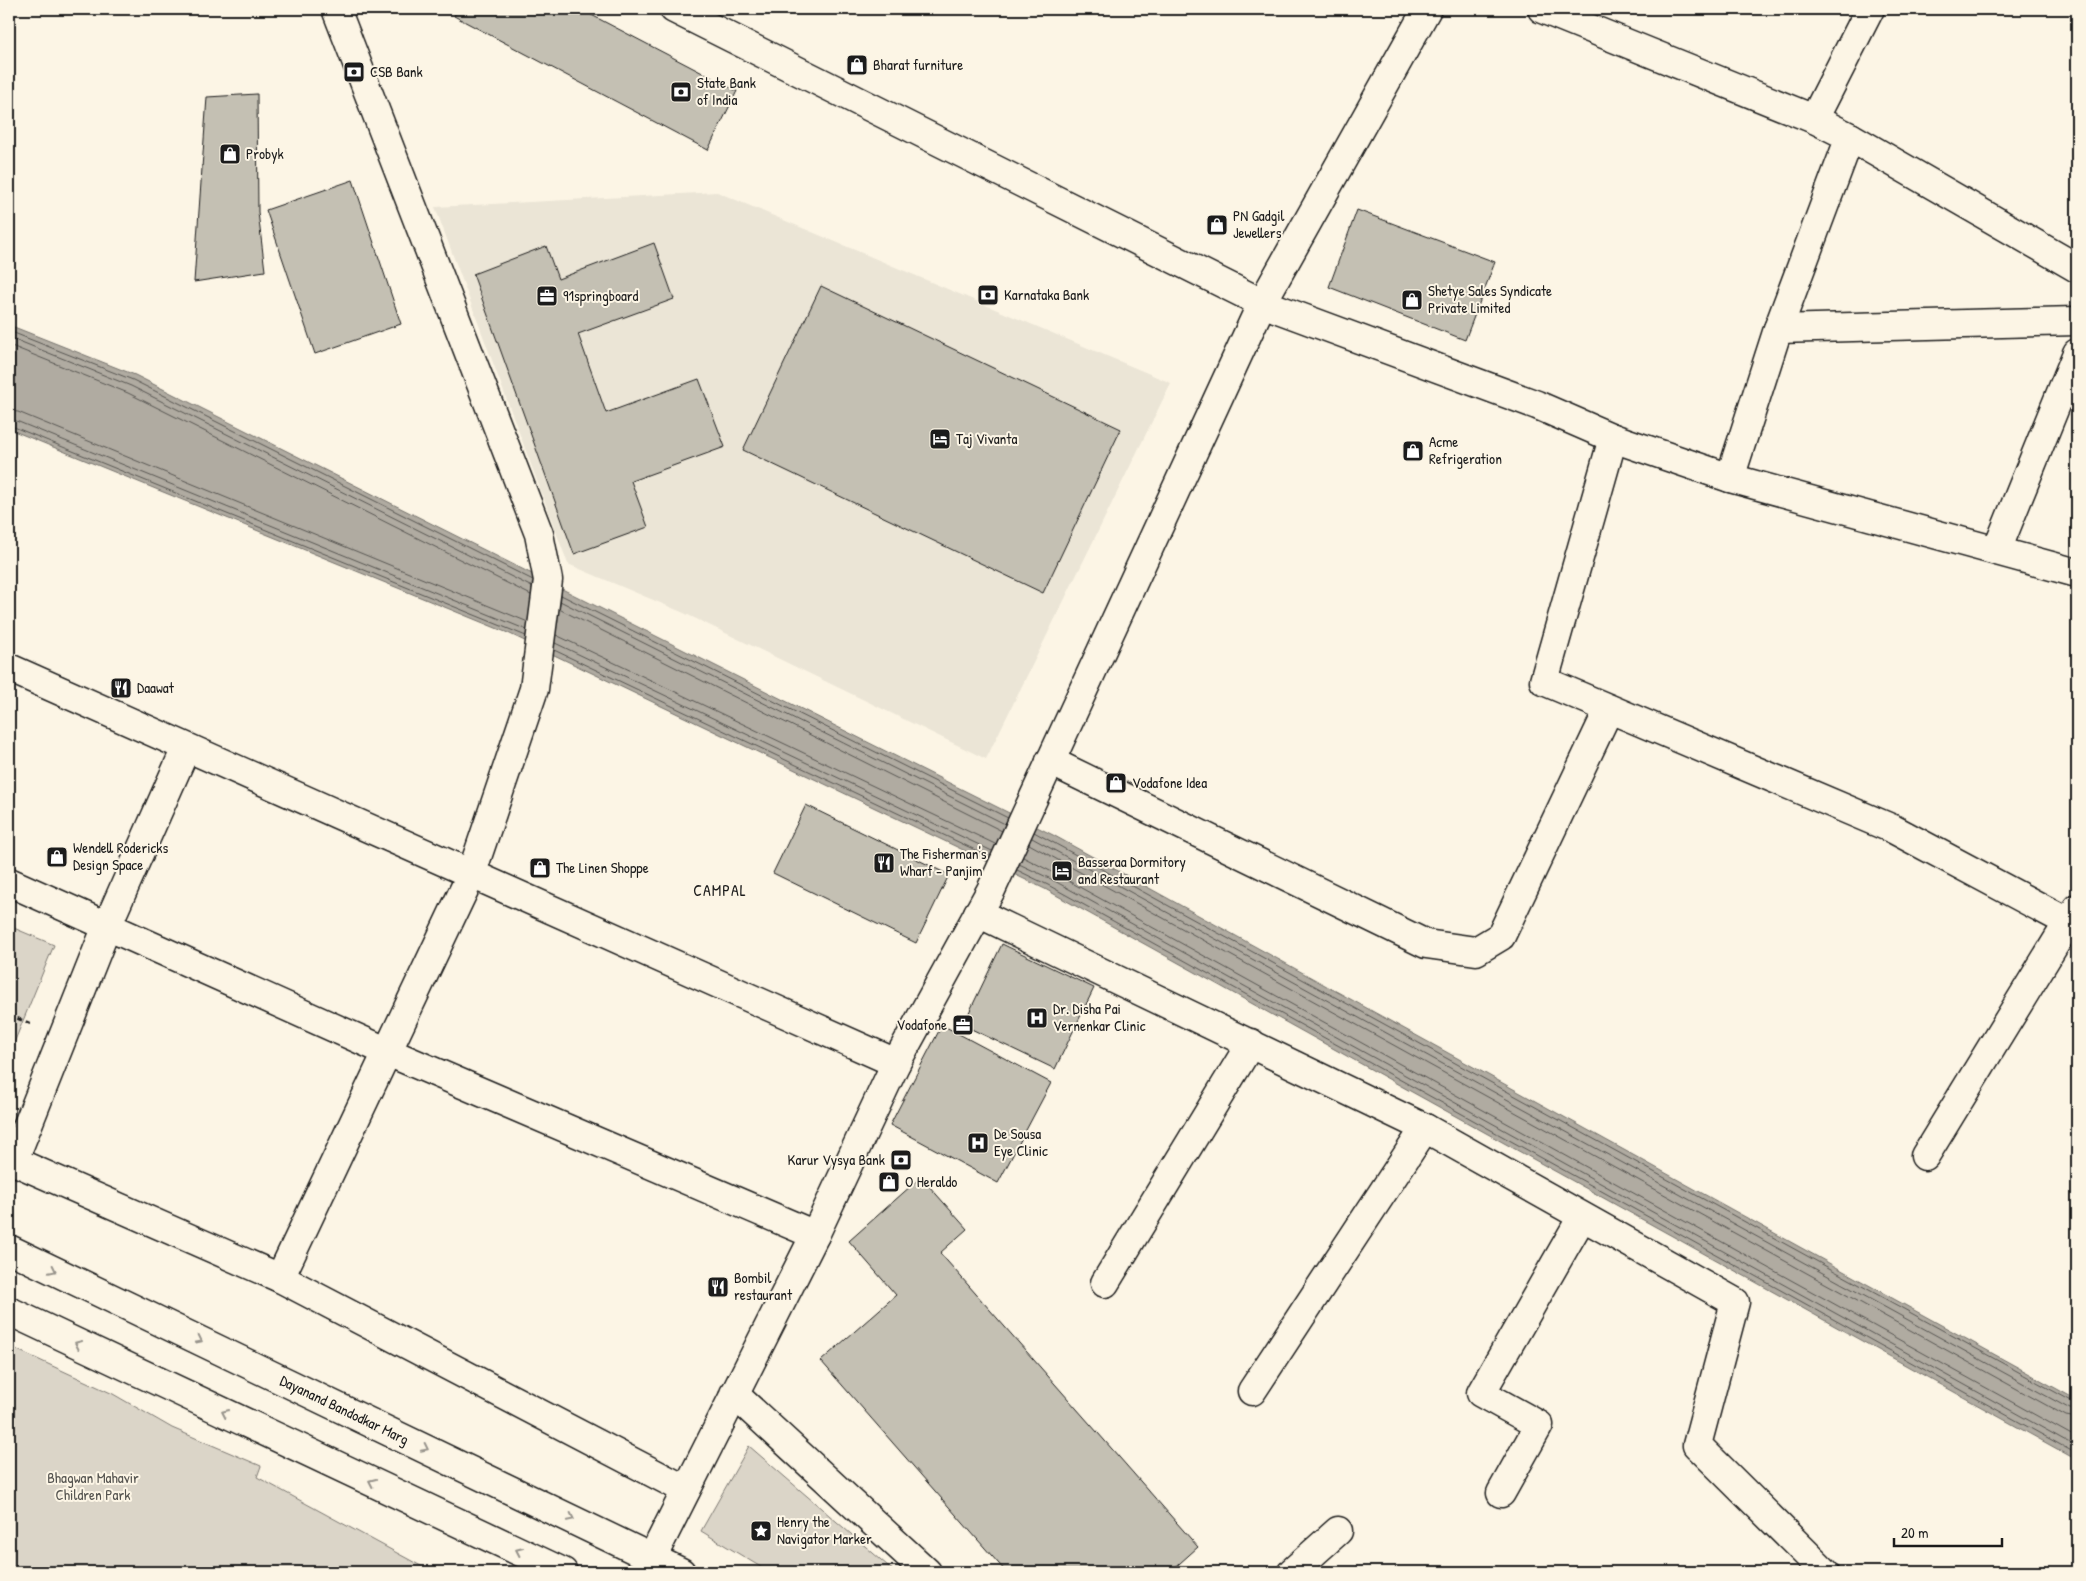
<svg xmlns="http://www.w3.org/2000/svg" width="2086" height="1581" viewBox="0 0 2086 1581" font-family="'Patrick Hand',sans-serif">
<style>
.built{fill:#ebe5d6}
.green{fill:#dbd5c8;stroke:#7c7872}
.water{fill:#b0aba1;stroke:#75726c}
.lines{fill:none;stroke-linecap:round;stroke-linejoin:round}
.shore{stroke:#575551;stroke-width:1}
.building{fill:#c4c0b3;stroke:#1c1c1c}
.minor-casing{stroke:#1c1c1c;stroke-width:31}
.major-casing{stroke:#1c1c1c;stroke-width:31}
.path{stroke:#1c1c1c;stroke-width:3;stroke-dasharray:5 4;stroke-linecap:butt}
.minor{stroke:#fcf5e5;stroke-width:28}
.major{stroke:#fcf5e5;stroke-width:28}
.oneway{stroke:#97938b}
.labels{text-anchor:middle;stroke-width:4;stroke-linejoin:round;paint-order:stroke}
.poi-label{font-size:15px;fill:#1c1c1c;stroke:#fcf5e5;text-anchor:start}
.street-label{font-size:15px;fill:#1c1c1c;stroke:#fcf5e5}
.park-label{font-size:15px;fill:#555450;stroke:#fcf5e5}
.neighbourhood-label{font-size:16px;letter-spacing:1px;fill:#1c1c1c;stroke:#fcf5e5}
</style>
<rect width="100%" height="100%" fill="#fcf5e5"/>
<filter id="ink" filterUnits="userSpaceOnUse"><feTurbulence type="fractalNoise" baseFrequency=".02" numOctaves="2"/><feDisplacementMap in="SourceGraphic" scale="10" xChannelSelector="R" yChannelSelector="G"/><feConvolveMatrix kernelMatrix="1 2 1 2 8 2 1 2 1" color-interpolation-filters="sRGB"/></filter>
<g filter="url(#ink)">
<!-- built -->
<path class="built" d="M717,192L1171,383L986,759L684,613L568,564L435,207Z"/>
<!-- green -->
<g class="green">
<path d="M9,926L54,945L9,1055Z"/>
<path d="M9,1346L113,1394L172,1428L261,1466L257,1477L432,1572H9Z"/>
<path d="M749,1446L895,1572H769L701,1531Z"/>
</g>
<!-- water -->
<path class="water" d="M9,325L135,375L1053,835L2077,1400V1460L1045,889L508,633L9,429Z"/>
<g class="lines">
<!-- shore -->
<g class="shore">
<path d="M9,331L133,380L533,580"/>
<path d="M9,337L131,386L532,587"/>
<path d="M9,345L128,393L531,595"/>
<path d="M9,411L18,412L528,622"/>
<path d="M9,418L527,630"/>
<path d="M9,425L526,636"/>
<path d="M561,595L1008,818"/>
<path d="M560,601L1005,824"/>
<path d="M559,609L1002,831"/>
<path d="M556,635L995,844"/>
<path d="M555,643L992,851"/>
<path d="M554,650L990,857"/>
<path d="M1034,832L2077,1404"/>
<path d="M1032,838L2070,1409L2077,1410"/>
<path d="M1029,844L2066,1416L2077,1418"/>
<path d="M1023,857L1054,873L2077,1438"/>
<path d="M1019,864L1051,879L2077,1447"/>
<path d="M1017,870L1048,885L2077,1454"/>
</g>
</g>
<!-- building -->
<g class="building">
<path d="M458,9H580L737,91L708,150L454,16Z"/>
<path d="M257,94L258,212L265,271L194,282L207,97Z"/>
<path d="M353,180L401,324L315,354L266,210Z"/>
<path d="M1357,210L1495,262L1465,340L1329,287Z"/>
<path d="M654,243L674,299L578,334L606,413L699,379L725,447L631,481L648,527L574,554L473,274L546,246L558,279Z"/>
<path d="M821,286L1121,429L1043,593L743,450Z"/>
<path d="M806,805L949,875L916,943L773,873Z"/>
<path d="M1002,944L1094,988L1055,1069L963,1025Z"/>
<path d="M942,1025L1051,1083L998,1183L890,1125Z"/>
<path d="M921,1177L967,1229L940,1253L1198,1547L1170,1572H1006L821,1361L896,1295L849,1241Z"/>
</g>
<g class="lines">
<!-- minor casing -->
<g class="minor-casing">
<g id="minor">
<path d="M1542,9L1814,119L1850,137L1778,329L1730,478"/>
<path d="M1814,119L1870,9"/>
<path d="M1850,137L2077,268"/>
<path d="M1778,329L2077,321"/>
<path d="M1613,438L1544,681L1893,829L2077,927"/>
<path d="M1997,550L2077,353"/>
<path d="M9,668L896,1063"/>
<path d="M1050,761L1426,944L1476,951L1501,936L1609,709"/>
<path d="M9,882L388,1052L815,1235"/>
<path d="M978,913L1425,1128L1735,1302L1697,1445L1825,1572"/>
<path d="M1925,1156L2077,908"/>
<path d="M9,1159L280,1278L686,1490"/>
<path d="M13,1162L107,926L186,748"/>
<path d="M280,1278L471,875L534,689L548,580L539,534L336,9"/>
<path d="M1105,1283L1251,1043"/>
<path d="M1252,1391L1425,1128"/>
<path d="M734,1394L927,1572"/>
<path d="M1501,1493L1539,1425L1481,1393L1582,1217"/>
<path d="M1292,1572L1338,1531"/>
</g>
</g>
<!-- major casing -->
<g class="major-casing">
<g id="major">
<path d="M674,9L1262,303L1537,405L1613,438L1730,478L2077,573"/>
<path id="s1" d="M9,1249L681,1572"/>
<path d="M9,1311L563,1572"/>
<path d="M645,1572L815,1235L896,1063L991,890L1262,303L1427,9"/>
</g>
</g>
<!-- path -->
<path class="path" d="M9,1015L34,1025"/>
<!-- minor -->
<use href="#minor" class="minor"/>
<!-- major -->
<use href="#major" class="major"/>
</g>
<!-- one-way arrows -->
<defs><path id="oneway-chevron" d="M-2-3.5L2.5 0L-2 3.5" fill="none" stroke-width="1.6" stroke-linecap="round" stroke-linejoin="round" transform="scale(1.25)"/></defs>
<g class="oneway">
<use href="#oneway-chevron" transform="translate(53 1270) rotate(26)"/>
<use href="#oneway-chevron" transform="translate(199 1340) rotate(26)"/>
<use href="#oneway-chevron" transform="translate(78 1344) rotate(-155)"/>
<use href="#oneway-chevron" transform="translate(225 1413) rotate(-155)"/>
<use href="#oneway-chevron" transform="translate(425 1448) rotate(26)"/>
<use href="#oneway-chevron" transform="translate(372 1482) rotate(-155)"/>
<use href="#oneway-chevron" transform="translate(571 1518) rotate(26)"/>
<use href="#oneway-chevron" transform="translate(519 1551) rotate(-155)"/>
</g>
</g>
<!-- icons -->
<defs>
<g id="shop-square" transform="scale(1.125)"><rect x="-9" y="-9" width="18" height="18" rx="4" fill="#1c1c1c" stroke="#fcf5e5"/><path d="M-5-2.5h2.3a2.7 3.5 0 0 1 5.4 0H5L5.5 6h-11ZM-1.5-2.5h3a1.5 2.3 0 0 0-3 0Z" fill="#fff"/></g>
<g id="bank-square" transform="scale(1.125)"><rect x="-9" y="-9" width="18" height="18" rx="4" fill="#1c1c1c" stroke="#fcf5e5"/><path d="M-6-4H6V4H-6ZM0-2.3a2.3 2.3 0 1 0 0 4.6a2.3 2.3 0 1 0 0-4.6Z" fill="#fff"/></g>
<g id="office-square" transform="scale(1.125)"><rect x="-9" y="-9" width="18" height="18" rx="4" fill="#1c1c1c" stroke="#fcf5e5"/><path d="M-6-3h4V-5.5h4V-3h4V5H-6ZM-1-4.5V-3h2v-1.5ZM-6 0V1H6V0Z" fill="#fff"/></g>
<g id="hotel-square" transform="scale(1.125)"><rect x="-9" y="-9" width="18" height="18" rx="4" fill="#1c1c1c" stroke="#fcf5e5"/><path d="M-6-4.5h1.5V1H6V5H4.5V3h-9V5H-6ZM-4 0a1.8 1.8 0 1 1 3.6 0ZM.5 0V-2.5h3Q6-2.5 6 0Z" fill="#fff"/></g>
<g id="restaurant-square" transform="scale(1.125)"><rect x="-9" y="-9" width="18" height="18" rx="4" fill="#1c1c1c" stroke="#fcf5e5"/><path d="M-5-6h1v4h1v-4h1v4h1v-4h1v5L-1.5 .5V6h-2V.5L-5-1ZM5-6V6H3V1.5H1.5Q1.5-4 5-6Z" fill="#fff"/></g>
<g id="hospital-square" transform="scale(1.125)"><rect x="-9" y="-9" width="18" height="18" rx="4" fill="#1c1c1c" stroke="#fcf5e5"/><path d="M-5-5h3v3.5h4V-5h3V5h-3V1.5h-4V5h-3Z" fill="#fff"/></g>
<g id="sight-square" transform="scale(1.125)"><rect x="-9" y="-9" width="18" height="18" rx="4" fill="#1c1c1c" stroke="#fcf5e5"/><path d="M0-6L1.8-2.2L6-1.7L2.9 1.2L3.7 5.4L0 3.3L-3.7 5.4L-2.9 1.2L-6-1.7L-1.8-2.2Z" fill="#fff"/></g>
</defs>
<g fill-rule="evenodd">
<use href="#shop-square" x="857" y="65"/>
<use href="#bank-square" x="354" y="72"/>
<use href="#bank-square" x="681" y="92"/>
<use href="#shop-square" x="230" y="154"/>
<use href="#shop-square" x="1217" y="225"/>
<use href="#bank-square" x="988" y="295"/>
<use href="#office-square" x="547" y="296"/>
<use href="#shop-square" x="1412" y="300"/>
<use href="#hotel-square" x="940" y="439"/>
<use href="#shop-square" x="1413" y="451"/>
<use href="#restaurant-square" x="121" y="688"/>
<use href="#shop-square" x="1116" y="783"/>
<use href="#shop-square" x="57" y="857"/>
<use href="#restaurant-square" x="884" y="863"/>
<use href="#shop-square" x="540" y="868"/>
<use href="#hotel-square" x="1062" y="871"/>
<use href="#hospital-square" x="1037" y="1018"/>
<use href="#office-square" x="963" y="1025"/>
<use href="#hospital-square" x="978" y="1143"/>
<use href="#bank-square" x="901" y="1160"/>
<use href="#shop-square" x="889" y="1182"/>
<use href="#restaurant-square" x="718" y="1287"/>
<use href="#sight-square" x="761" y="1531"/>
</g>
<g class="labels">
<!-- poi labels -->
<g class="poi-label">
<text x="873" y="70">Bharat furniture</text>
<text x="370" y="77">CSB Bank</text>
<text x="697" y="88">State Bank<tspan x="697" dy="17">of India</tspan></text>
<text x="246" y="159">Probyk</text>
<text x="1233" y="221">PN Gadgil<tspan x="1233" dy="17">Jewellers</tspan></text>
<text x="1428" y="296">Shetye Sales Syndicate<tspan x="1428" dy="17">Private Limited</tspan></text>
<text x="1004" y="300">Karnataka Bank</text>
<text x="563" y="301">91springboard</text>
<text x="956" y="444">Taj Vivanta</text>
<text x="1429" y="447">Acme<tspan x="1429" dy="17">Refrigeration</tspan></text>
<text x="137" y="693">Daawat</text>
<text x="1132" y="788">Vodafone Idea</text>
<text x="73" y="853">Wendell Rodericks<tspan x="73" dy="17">Design Space</tspan></text>
<text x="900" y="859">The Fisherman's<tspan x="900" dy="17">Wharf - Panjim</tspan></text>
<text x="1078" y="867">Basseraa Dormitory<tspan x="1078" dy="17">and Restaurant</tspan></text>
<text x="556" y="873">The Linen Shoppe</text>
<text x="1053" y="1014">Dr. Disha Pai<tspan x="1053" dy="17">Vernenkar Clinic</tspan></text>
<text x="947" y="1030" text-anchor="end">Vodafone</text>
<text x="994" y="1139">De Sousa<tspan x="994" dy="17">Eye Clinic</tspan></text>
<text x="885" y="1165" text-anchor="end">Karur Vysya Bank</text>
<text x="905" y="1187">O Heraldo</text>
<text x="734" y="1283">Bombil<tspan x="734" dy="17">restaurant</tspan></text>
<text x="777" y="1527">Henry the<tspan x="777" dy="17">Navigator Marker</tspan></text>
</g>
<!-- street labels -->
<g class="street-label">
<text dy="5" stroke="none"><textPath href="#s1" startOffset="372">Dayanand Bandodkar Marg</textPath></text>
</g>
<!-- park labels -->
<g class="park-label">
<text x="93" y="1483">Bhagwan Mahavir<tspan x="93" dy="17">Children Park</tspan></text>
</g>
<!-- neighbourhood labels -->
<g class="neighbourhood-label">
<text x="720" y="896">CAMPAL</text>
</g>
</g>
<!-- margin -->
<rect width="2086" height="1581" fill="none" stroke="#fcf5e5" stroke-width="30"/>
<rect x="15" y="15" width="2056" height="1551" fill="none" stroke="#1c1c1c" stroke-width="2" filter="url(#ink)"/>
<!-- scale -->
<path d="M1894 1538v8h108v-8" fill="none" stroke="#1c1c1c" stroke-width="2.5"/>
<text x="1901" y="1538" font-size="15" fill="#1c1c1c" stroke="#fcf5e5" stroke-width="4" paint-order="stroke">20 m</text>
</svg>
